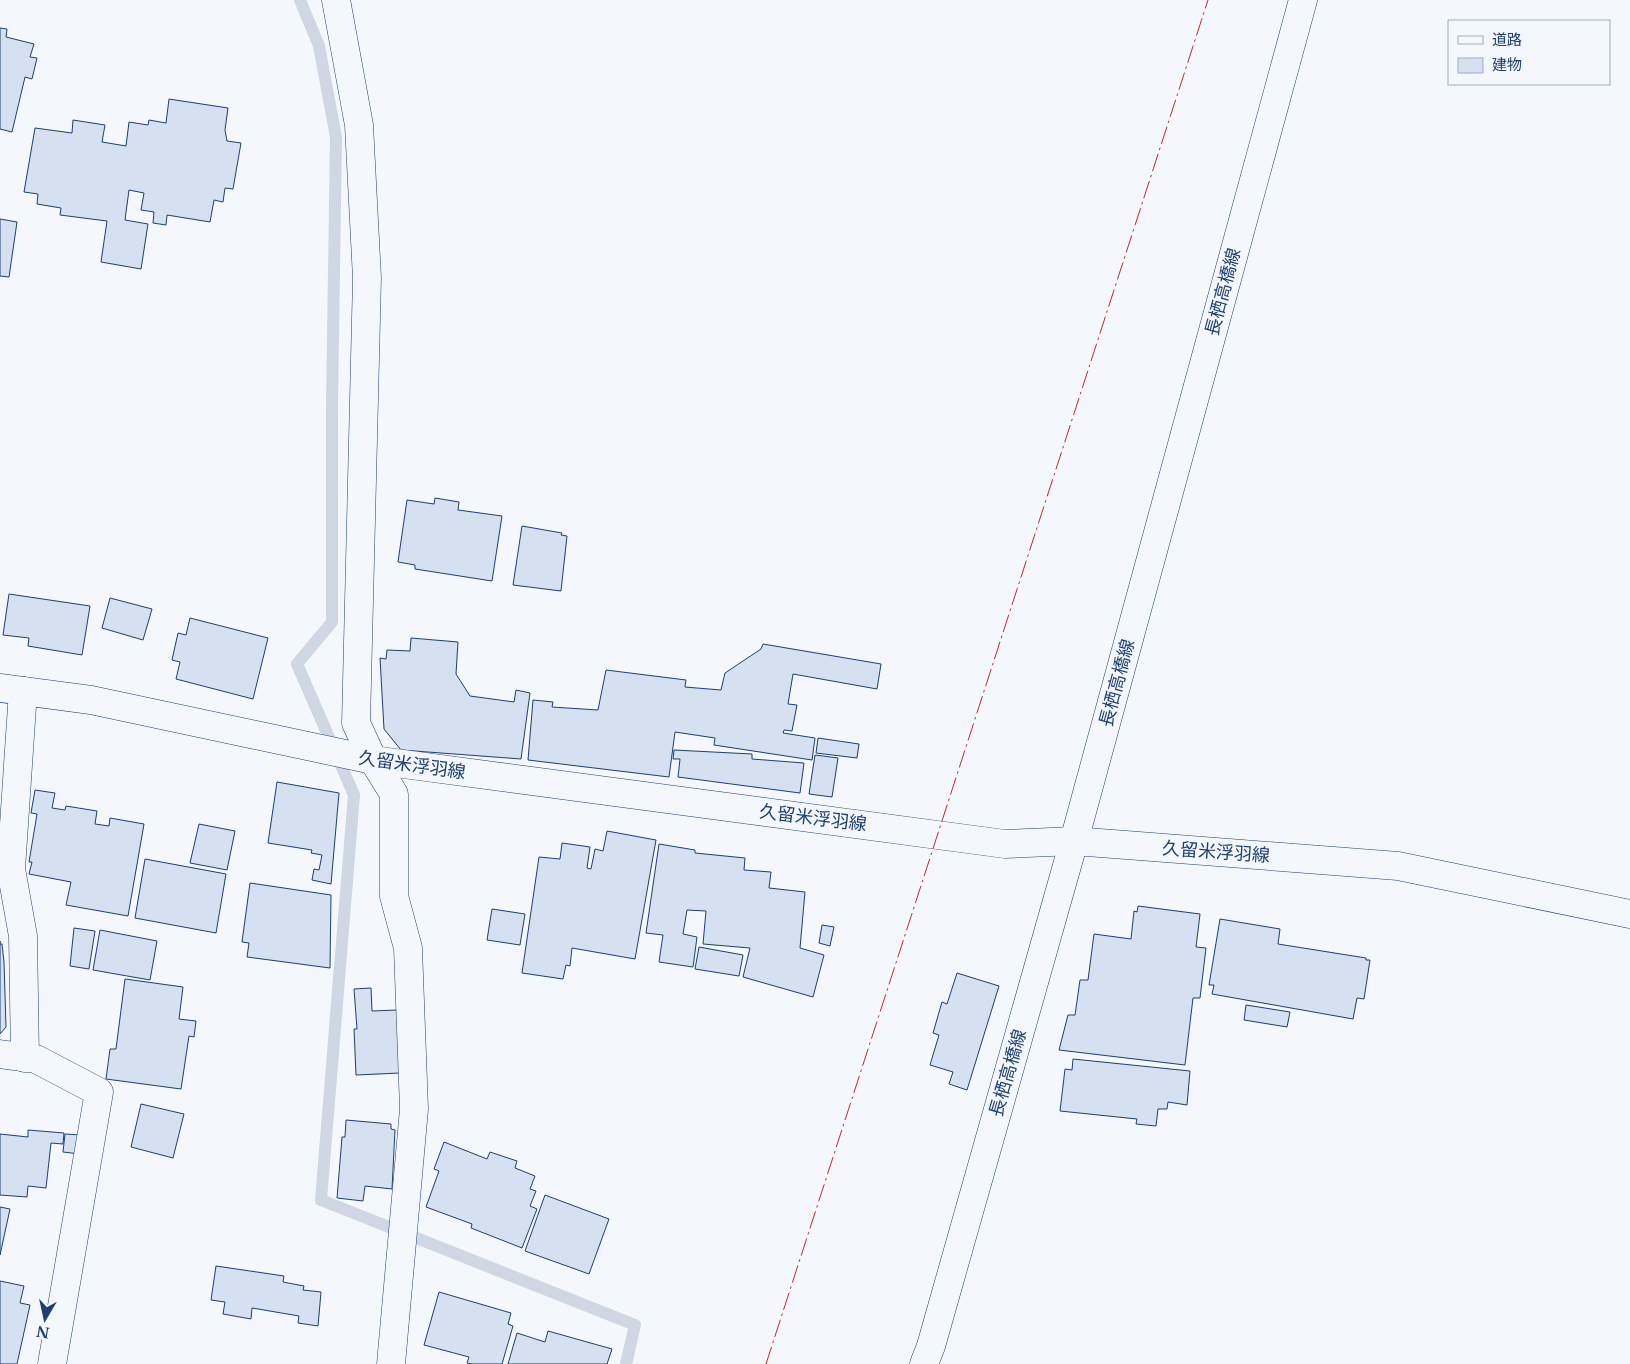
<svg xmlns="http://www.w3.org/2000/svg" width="1630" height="1364" viewBox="0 0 1630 1364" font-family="'Libre Baskerville','Noto Sans JP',serif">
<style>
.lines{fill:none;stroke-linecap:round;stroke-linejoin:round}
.stream{stroke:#cfd7e4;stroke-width:12}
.building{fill:#d5e0f0;stroke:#1d3f73}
.street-casing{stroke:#1d3f73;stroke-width:29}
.secondary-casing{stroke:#1d3f73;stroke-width:29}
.primary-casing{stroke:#1d3f73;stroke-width:29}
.street{stroke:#f4f7fb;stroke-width:28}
.secondary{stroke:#f4f7fb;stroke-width:28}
.primary{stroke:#f4f7fb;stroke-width:28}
.power{stroke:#c62828;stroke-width:1;stroke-dasharray:18 4 2.5 4;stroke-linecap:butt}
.labels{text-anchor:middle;stroke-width:4;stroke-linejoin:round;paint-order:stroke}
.street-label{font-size:18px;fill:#1d3f73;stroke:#f4f7fb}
</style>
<rect width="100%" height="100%" fill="#f4f7fb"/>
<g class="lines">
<!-- stream -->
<path class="stream" d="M300,0L319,46L336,137L332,406V622L297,664L354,795L321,1200L635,1325L626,1364"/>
</g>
<!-- building -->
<g class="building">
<path d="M0,28L7,29L6,37L34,44L30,57L37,58L32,79L25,77L12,132L0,129Z"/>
<path d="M169,99L228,108L225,130L227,141L241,143L233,189L225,188L223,202L214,200L210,222L167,215L166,225L153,223L154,212L141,210L144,193L129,190L125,220L148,224L141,269L101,262L107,221L60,215L61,208L37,204L38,194L24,192L35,128L72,133L73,120L105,125L102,142L126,146L129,122L148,125L149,120L166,123Z"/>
<path d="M0,219L17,222L9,277L0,276Z"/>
<path d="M435,498L459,502L458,510L502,516L492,581L415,569V565L398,562L407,500L434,504Z"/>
<path d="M522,526L562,533L561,535L567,536L561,591L513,585Z"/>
<path d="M9,594L90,606L82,655L28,646L29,638L3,635Z"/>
<path d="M110,598L152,609L143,640L102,628Z"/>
<path d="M190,618L268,638L253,699L176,679L180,662L172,660L178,633L186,635Z"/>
<path d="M411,638L458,642L456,674L470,696L514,702L516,690L530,693L521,759L401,750L384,729L380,658L386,659L387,650L410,651Z"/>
<path d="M763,644L881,664L877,689L793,674L788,704L797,705L792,731L784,730L783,733L815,738L812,760L714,745L715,738L675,732L669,777L528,760L533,700L553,702L552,707L598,710L606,670L686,680L685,687L721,690L725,673L761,649Z"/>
<path d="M818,738L859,744L857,758L816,753Z"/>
<path d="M674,750L752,754V759L804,763L800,793L678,777L680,759H673Z"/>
<path d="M815,755L838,758L832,797L809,794Z"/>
<path d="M277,782L339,793L331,884L312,880L314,869L319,870L322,855L311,853L312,850L268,843Z"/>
<path d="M35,790L55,793L52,808L65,810L66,806L97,811L95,824L109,826L110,818L144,824L128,916L66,905L71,882L29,874L32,862H29L37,814L31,813Z"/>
<path d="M199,824L235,831L227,870L190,863Z"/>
<path d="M607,831L656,840L635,959L572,948L570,966L566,965L563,979L522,973L539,857L560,859L562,843L590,847L587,868L591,869L595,849L603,851Z"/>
<path d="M659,844L695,850V853L745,858L744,870L771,872L769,888L805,892L800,948L824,955L813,997L743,977L750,948L703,944L706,911L687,910L683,934L697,937L693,967L659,962L663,935L646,933Z"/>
<path d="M145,859L226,874L216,933L135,918Z"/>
<path d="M250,883L331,895L330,968L247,957L249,943L242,942Z"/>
<path d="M1138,906L1200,914L1196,947L1206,948L1200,998H1193L1185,1065L1059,1050L1068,1015H1075L1080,980H1088L1094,934L1131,939L1134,911L1137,912Z"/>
<path d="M492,909L525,914L520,945L487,940Z"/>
<path d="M1220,919L1280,929L1278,944L1366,958V960H1370L1364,999L1357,998L1353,1019L1212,994L1214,985H1209Z"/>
<path d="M822,925L834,927L830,946L819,943Z"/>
<path d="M74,928L95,931L89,969L70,966Z"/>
<path d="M100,930L157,941L150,980L93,970Z"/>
<path d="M0,941V944H2L4,962L6,1027L0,1034Z"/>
<path d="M699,947L743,955L739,976L695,969Z"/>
<path d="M957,973L999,986L967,1090L949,1084L953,1072L930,1065L939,1035L933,1033L942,1002L947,1004Z"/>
<path d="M125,979L183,987L179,1019L196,1021L194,1037L189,1036L181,1089L106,1079L110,1049H116Z"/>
<path d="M371,988L372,1011L397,1010L400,1073L356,1075L354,1029H357L354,989Z"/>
<path d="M1246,1005L1290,1012L1287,1027L1244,1020Z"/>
<path d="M1073,1059L1190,1071L1187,1105L1168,1102L1167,1109H1158L1156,1126L1136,1124L1137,1119L1060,1111L1065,1069L1072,1070Z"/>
<path d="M141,1104L184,1114L173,1158L131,1147Z"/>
<path d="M346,1120L391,1124V1129L395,1130L392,1189L365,1186L363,1201L337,1198L342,1137H345Z"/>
<path d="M28,1130L64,1133L63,1144L51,1143L46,1188L28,1186L27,1197L0,1195V1134L28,1137Z"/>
<path d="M65,1134L82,1135L80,1154L63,1152Z"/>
<path d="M444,1142L487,1159L490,1152L517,1161L515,1168L535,1176L530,1189L536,1191L530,1206L537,1209L522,1248L471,1228L472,1224L426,1207L439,1171L434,1169Z"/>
<path d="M545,1195L609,1219L589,1274L525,1251Z"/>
<path d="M0,1207L10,1209L0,1255Z"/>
<path d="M216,1266L284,1276L283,1282L304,1286L303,1290L321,1292L318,1326L298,1323L299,1316L252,1308L251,1319L223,1314L225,1302L211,1300Z"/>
<path d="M0,1281L24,1286L20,1303L30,1305L17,1364H0Z"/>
<path d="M439,1292L511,1313L508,1324L513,1326L502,1364H472L467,1363L469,1357L424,1345Z"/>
<path d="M548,1331L612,1349L607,1364H508L517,1333L545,1342Z"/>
</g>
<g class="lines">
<!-- street casing -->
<g class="street-casing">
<g id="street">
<path d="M336,0L359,125L367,278L356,723L373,760L394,794V896L408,948L414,1109L391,1364"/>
<path d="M23,691L11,869L23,936L25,1058"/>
<path d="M0,1054L36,1059L99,1092L52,1364"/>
</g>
</g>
<!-- secondary casing -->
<g class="secondary-casing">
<path id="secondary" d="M924,1364L931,1346L1074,841L1303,0"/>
</g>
<!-- primary casing -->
<g class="primary-casing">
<path id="primary" d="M0,688L91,700L373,760L1005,844L1074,841L1398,866L1630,914"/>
</g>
<!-- street -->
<use href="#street" class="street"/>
<!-- secondary -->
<use href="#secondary" class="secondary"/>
<!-- primary -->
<use href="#primary" class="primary"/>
<!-- power -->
<path class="power" d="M766,1364L1208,0"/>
</g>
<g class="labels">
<!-- street labels -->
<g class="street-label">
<text transform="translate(1223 292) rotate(-75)" y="6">長栖高橋線</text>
<text transform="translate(1117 683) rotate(-75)" y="6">長栖高橋線</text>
<text transform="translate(412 765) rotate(8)" y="6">久留米浮羽線</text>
<text transform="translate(813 818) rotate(7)" y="6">久留米浮羽線</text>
<text transform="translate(1216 852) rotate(4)" y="6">久留米浮羽線</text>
<text transform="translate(1008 1073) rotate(-74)" y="6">長栖高橋線</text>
</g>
</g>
<!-- legend -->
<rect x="1448" y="20" width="162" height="65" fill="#f4f7fb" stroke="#9eadc5"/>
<rect x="1458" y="36" width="25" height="8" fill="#f4f7fb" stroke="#9eadc5"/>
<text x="1492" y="45" font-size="15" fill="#1d3f73">道路</text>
<rect x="1458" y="58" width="25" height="15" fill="#d5e0f0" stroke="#9eadc5"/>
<text x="1492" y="70" font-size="15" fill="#1d3f73">建物</text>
<!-- north arrow -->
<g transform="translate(45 1319) rotate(189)" stroke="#f4f7fb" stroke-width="4" paint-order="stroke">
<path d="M0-4L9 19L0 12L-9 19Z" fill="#1d3f73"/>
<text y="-8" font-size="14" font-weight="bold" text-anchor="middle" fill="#1d3f73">N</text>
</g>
</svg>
